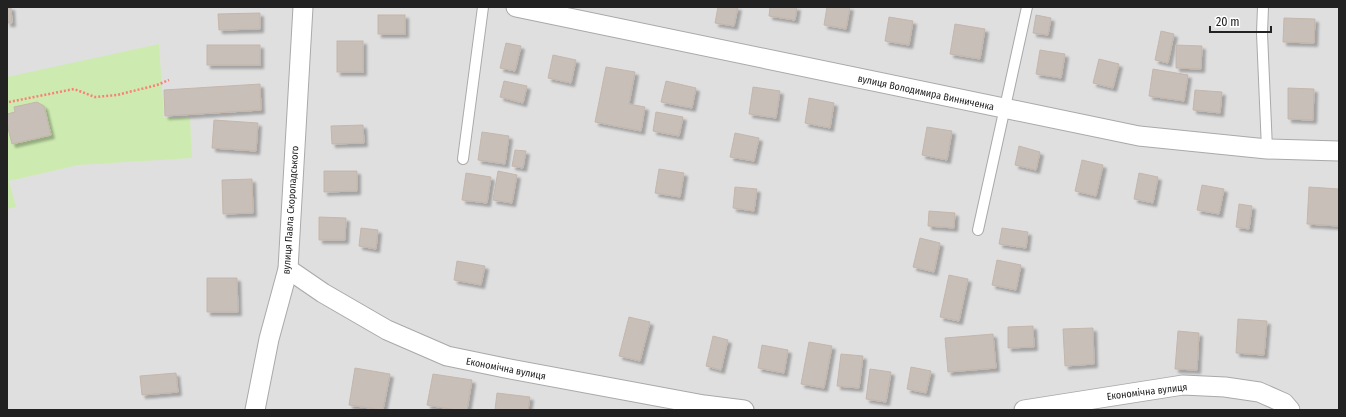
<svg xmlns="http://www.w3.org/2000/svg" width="1346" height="417" viewBox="0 0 1346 417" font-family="'Fira Sans Condensed',sans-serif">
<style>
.residential{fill:#e0dfdf}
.grass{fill:#cdebb0}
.building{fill:#c7bfb8;stroke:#c4b6ab;filter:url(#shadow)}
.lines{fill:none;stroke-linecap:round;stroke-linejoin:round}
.service-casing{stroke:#a9a9a9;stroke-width:12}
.minor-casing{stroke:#a9a9a9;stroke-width:21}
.path{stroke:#fa8072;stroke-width:2.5;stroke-dasharray:2 2;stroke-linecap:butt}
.service{stroke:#fff;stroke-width:10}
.minor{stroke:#fff;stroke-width:19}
.labels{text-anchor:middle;stroke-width:3;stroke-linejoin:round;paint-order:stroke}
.street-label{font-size:10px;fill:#222;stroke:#fff}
</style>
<defs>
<filter id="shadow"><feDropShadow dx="3.5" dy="3.5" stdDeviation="1" flood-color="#0004"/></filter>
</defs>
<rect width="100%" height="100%" fill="#f2efe9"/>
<!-- residential -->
<rect class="residential" x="7" y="7" width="1332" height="403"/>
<!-- grass -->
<path class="grass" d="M159,44L164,118L190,117L192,158L78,165L9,181L16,207L7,209V77Z"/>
<!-- building -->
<g class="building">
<path d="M7,7H11L12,23H7Z"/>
<path d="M718,7H738L734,26L715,23Z"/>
<path d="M770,7H797L795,20L769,16Z"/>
<path d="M827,7H850L846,29L824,25Z"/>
<path d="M260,13V29L219,30L218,14Z"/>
<rect x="378" y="15" width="27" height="19"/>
<path d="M1036,15L1051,18L1048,35L1033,33Z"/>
<path d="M889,17L913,21L909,45L885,41Z"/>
<path d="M1284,18L1315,19L1314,43L1283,42Z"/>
<path d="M955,24L985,29L980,59L950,54Z"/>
<path d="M1161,31L1174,34L1168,63L1155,60Z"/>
<rect x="337" y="41" width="26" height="31"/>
<path d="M506,43L521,46L515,71L500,68Z"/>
<rect x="207" y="45" width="53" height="20"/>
<path d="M1176,45L1202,46L1201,69L1176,68Z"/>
<path d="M1040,50L1065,54L1061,78L1036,74Z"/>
<path d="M553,55L576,60L571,83L548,78Z"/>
<path d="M1099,59L1119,64L1113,88L1093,83Z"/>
<path d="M606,67L635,72L629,104L645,107L641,131L595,122Z"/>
<path d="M1153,69L1188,75L1184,101L1149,96Z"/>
<path d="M504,81L527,86L523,103L500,97Z"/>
<path d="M666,81L696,88L692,108L661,102Z"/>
<path d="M260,84L261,110L165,116L164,90Z"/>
<path d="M753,87L780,91L776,118L749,114Z"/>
<path d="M1288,88L1314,89L1313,120L1288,119Z"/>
<path d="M1195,90L1222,92L1220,113L1193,110Z"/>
<path d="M809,98L834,103L830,128L805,123Z"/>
<path d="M37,102L44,106L51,135L12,144L7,124V114L15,112L14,107Z"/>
<path d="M656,112L683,117L679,136L653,131Z"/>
<path d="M214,120L258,123L256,151L212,148Z"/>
<path d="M363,125L364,143L332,144L331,126Z"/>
<path d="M927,127L952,131L947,160L922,155Z"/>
<path d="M482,132L509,136L505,164L478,160Z"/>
<path d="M735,133L759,138L754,161L730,157Z"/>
<path d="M1019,146L1040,152L1036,170L1015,165Z"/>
<path d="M515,150L526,151L523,168L512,166Z"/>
<path d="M1082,160L1103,165L1096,196L1075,191Z"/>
<path d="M659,169L684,173L680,197L655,193Z"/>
<path d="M324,171H357V191L324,192Z"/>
<path d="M498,171L517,175L512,203L493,200Z"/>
<path d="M466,173L491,177L487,203L462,200Z"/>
<path d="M1139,173L1158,177L1153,203L1134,199Z"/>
<path d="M252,179L253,213L223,214L222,180Z"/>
<path d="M1202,185L1224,189L1219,214L1197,210Z"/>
<path d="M735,187L757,189L754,211L733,208Z"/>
<path d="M1309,187L1339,189V226L1307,224Z"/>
<path d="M1239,204L1252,206L1249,229L1236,227Z"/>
<path d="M929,211L955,213L954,228L928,226Z"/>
<path d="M319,217L346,218L345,240H319Z"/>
<path d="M361,228L378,230L376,249L359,246Z"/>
<path d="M1002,228L1028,232L1026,248L999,244Z"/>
<path d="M920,238L940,243L934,272L913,267Z"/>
<path d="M997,260L1021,265L1016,290L992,285Z"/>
<path d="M457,261L485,266L481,285L454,280Z"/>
<path d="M949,275L968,279L959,321L940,317Z"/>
<path d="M207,278H237L238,312H207Z"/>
<path d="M629,317L650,322L640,361L619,356Z"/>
<path d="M1238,319L1267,321L1264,355L1236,353Z"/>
<path d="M1033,326L1034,347L1008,348V327Z"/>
<path d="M1093,328L1094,364L1065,366L1063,329Z"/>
<path d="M1178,331L1199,333L1197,370L1175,369Z"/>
<path d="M993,334L996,368L948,372L945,338Z"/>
<path d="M713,336L728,340L721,370L706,366Z"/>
<path d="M809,342L832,346L824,388L801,384Z"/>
<path d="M762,345L788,350L784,373L758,368Z"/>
<path d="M841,354L863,356L859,388L837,386Z"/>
<path d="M911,367L931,371L926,393L907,389Z"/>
<path d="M355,368L390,374L383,410L349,405Z"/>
<path d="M870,369L891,372L886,402L866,399Z"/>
<path d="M176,373L178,392L142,395L140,376Z"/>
<path d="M433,374L472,380L467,410H456L427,405Z"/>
<path d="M497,393L530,397L528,410H495Z"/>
</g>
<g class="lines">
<!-- service casing -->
<g class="service-casing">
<g id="service">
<path d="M1263,7L1262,33L1267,149"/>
<path d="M463,159L483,7"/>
<path d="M978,230L1027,7"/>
</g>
</g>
<!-- minor casing -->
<g class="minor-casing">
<g id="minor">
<path d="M516,7L1139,136L1267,149L1339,151"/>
<path d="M288,269L323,293L387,330L447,356L505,368L704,405L744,410"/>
<path d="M255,410L269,339L288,269L303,7"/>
<path d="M1024,410L1183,385L1225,387L1259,392L1284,403L1290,410"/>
</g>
</g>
<!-- path -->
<path class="path" d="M9,102L74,89L95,97L117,95L157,85L169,80"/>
<!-- service -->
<use href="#service" class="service"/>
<!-- minor -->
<use href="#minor" class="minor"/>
</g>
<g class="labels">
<!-- street labels -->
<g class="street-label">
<text transform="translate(926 92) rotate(12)" y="4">вулиця Володимира Винниченка</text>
<text transform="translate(290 210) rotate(-86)" y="4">вулиця Павла Скоропадського</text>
<text transform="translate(506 368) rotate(11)" y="4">Економічна вулиця</text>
<text transform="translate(1147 391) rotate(-7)" y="4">Економічна вулиця</text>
</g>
</g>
<!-- border -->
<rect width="1346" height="417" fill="none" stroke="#222222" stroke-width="16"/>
<!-- scale -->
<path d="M1210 26v6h61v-6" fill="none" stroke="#222222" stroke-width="2"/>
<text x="1216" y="26" font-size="12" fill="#222222" stroke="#ffffff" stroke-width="3" paint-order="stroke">20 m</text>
</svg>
